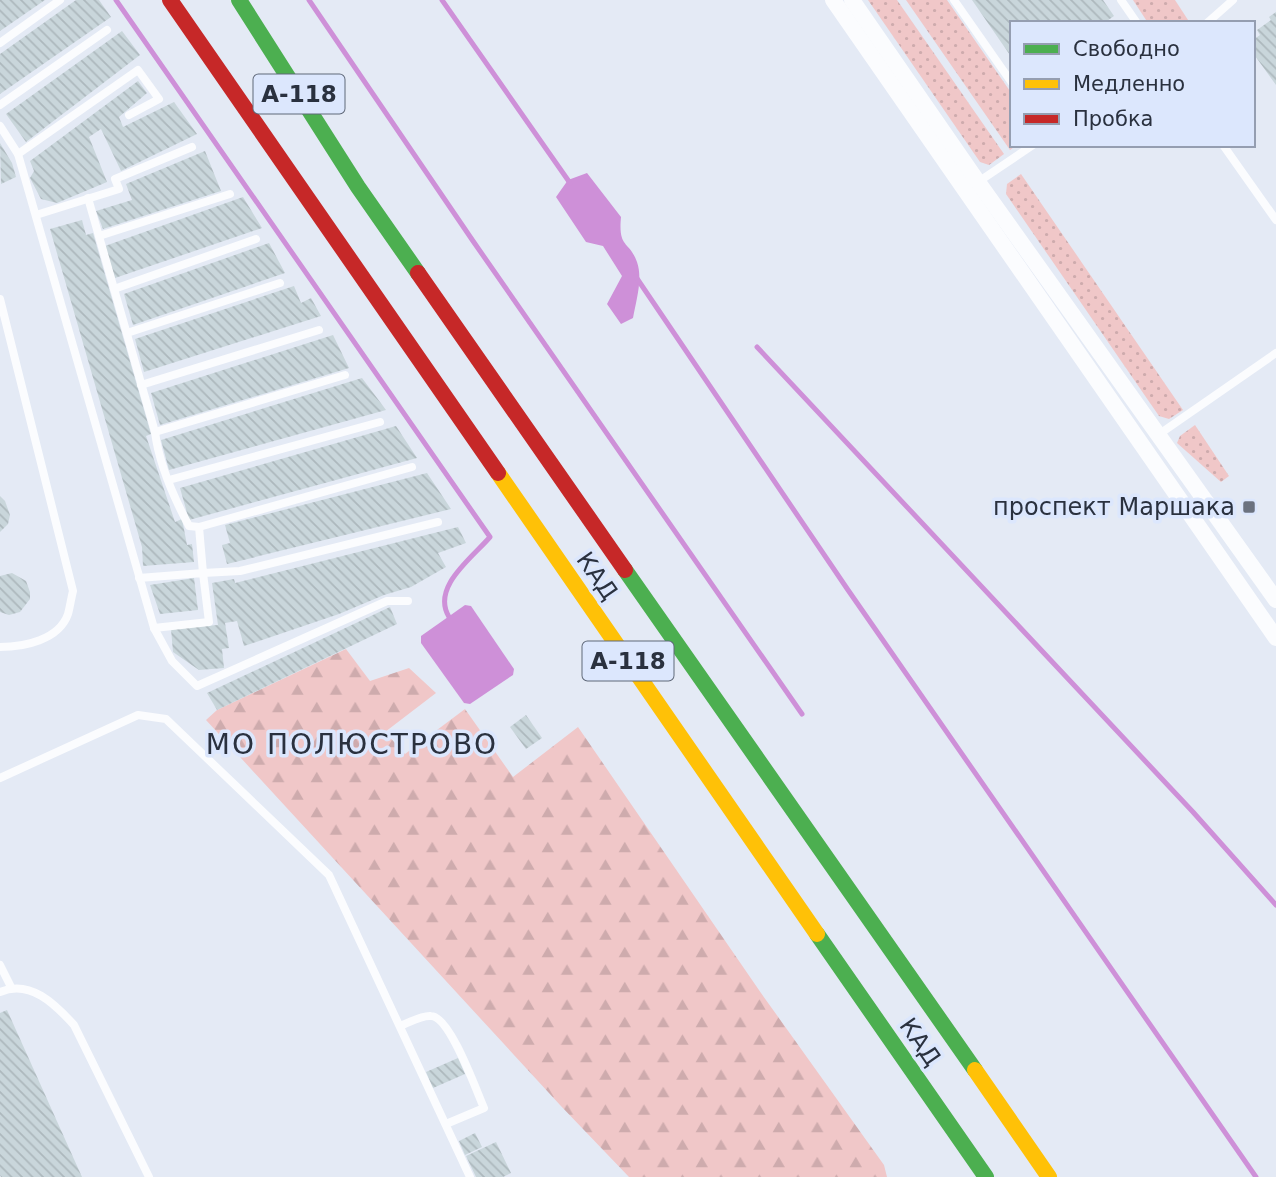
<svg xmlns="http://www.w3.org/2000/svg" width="1276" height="1177" viewBox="0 0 1276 1177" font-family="'DejaVu Sans',sans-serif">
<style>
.grass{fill:url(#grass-dots)}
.forest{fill:url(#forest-firs)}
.water{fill:#ce90d8}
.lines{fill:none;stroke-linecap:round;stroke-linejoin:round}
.stream{stroke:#ce90d8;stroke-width:5}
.building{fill:url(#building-back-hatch)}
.lane{stroke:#fbfcfe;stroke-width:8}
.street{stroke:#fbfcfe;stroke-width:16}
.fast{stroke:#4caf50;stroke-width:16}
.slow{stroke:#ffc107;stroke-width:16}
.jam{stroke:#c62828;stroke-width:16}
.poi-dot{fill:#6b727f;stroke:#dce7fd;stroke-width:2.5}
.labels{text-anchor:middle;stroke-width:7;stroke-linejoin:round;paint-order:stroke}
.shield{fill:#dce7fd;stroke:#5f6878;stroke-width:2}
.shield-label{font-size:23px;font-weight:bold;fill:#2a313f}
.poi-label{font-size:24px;fill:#2a313f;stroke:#dce7fd;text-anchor:end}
.street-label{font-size:24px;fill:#2a313f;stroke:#dce7fd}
.quarter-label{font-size:28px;letter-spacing:2px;fill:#2a313f;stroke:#dce7fd}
</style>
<defs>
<pattern id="grass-dots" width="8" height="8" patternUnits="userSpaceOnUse" patternTransform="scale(1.75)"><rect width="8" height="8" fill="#f0c7c8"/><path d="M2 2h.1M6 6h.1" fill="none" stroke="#ceabad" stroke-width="1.8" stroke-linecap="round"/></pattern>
<pattern id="forest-firs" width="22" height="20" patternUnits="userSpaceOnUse" patternTransform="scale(1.75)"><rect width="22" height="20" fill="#f0c7c8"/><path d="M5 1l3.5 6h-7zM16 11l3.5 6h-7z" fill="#ceabad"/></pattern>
<pattern id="building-back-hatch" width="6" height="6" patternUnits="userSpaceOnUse" patternTransform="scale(1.75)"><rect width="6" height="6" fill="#c9d6db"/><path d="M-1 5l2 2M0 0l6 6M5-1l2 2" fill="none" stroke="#adb8bd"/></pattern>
</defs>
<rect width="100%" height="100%" fill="#e4eaf5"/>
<!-- grass -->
<g class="grass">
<path d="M868,0H897L1004,154L989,165L980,162Z"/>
<path d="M906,0H947L1012,94V145H1017L1010,150Z"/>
<path d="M1133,0H1175L1190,23H1148Z"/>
<path d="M1021,174L1183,410L1169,419L1159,416L1006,194L1007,184Z"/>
<path d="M1195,425L1229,476L1221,482L1177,443L1180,436Z"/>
</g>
<!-- forest -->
<path class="forest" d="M346,649L370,681L409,668L436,693L385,732L405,754L465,709L513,777L578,727L761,993L884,1165L887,1177H629L560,1105L206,720L217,710Z"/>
<!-- water -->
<g class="water">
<path d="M587,173L621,217C618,249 629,240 637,262C643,279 636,301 633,318L621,324L607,304L622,276L603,246L586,242L556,197L568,180Z"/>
<path d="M465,605L471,606L514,669L513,675L470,704L464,703L421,643V636Z"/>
</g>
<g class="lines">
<!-- stream -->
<g class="stream">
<path d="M116,0L490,537C472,558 431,587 449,617"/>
<path d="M309,0L473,241L802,714"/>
<path d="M442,0L570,183"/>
<path d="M636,277L848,590L1256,1177"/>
<path d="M757,347L1193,812L1276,905"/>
</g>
</g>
<!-- building -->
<g class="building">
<path d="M0,0H45L0,31Z"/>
<path d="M76,0H99L111,17L0,94V54Z"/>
<path d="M972,0H1103L1114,16L1104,23H1012V58Z"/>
<path d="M1276,12V85L1253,53V40L1260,35L1257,30L1271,20L1269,17Z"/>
<path d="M122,31L140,55L26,142L6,114Z"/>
<path d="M138,81L147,93L119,117L123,127L174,102L197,134L121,171L101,129L89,137L107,182L57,203L41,199L30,178L34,171L30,161Z"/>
<path d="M0,143L12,163L16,177L1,184Z"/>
<path d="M205,151L221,191L103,229L96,211L132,200L126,184Z"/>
<path d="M243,197L262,228L115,278L105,246Z"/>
<path d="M82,220L86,235L93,233L151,434L146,436L175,522L182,519L187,545L192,544L194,562L143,566L142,547L50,229Z"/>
<path d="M269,243L285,273L133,325L124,294Z"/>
<path d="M294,286L301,303L311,298L321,316L144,372L135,339Z"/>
<path d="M333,335L349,368L160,425L151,393Z"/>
<path d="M362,378L386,410L169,470L161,440Z"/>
<path d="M396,426L417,458L189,520L180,488Z"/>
<path d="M427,473L451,509L227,564L222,545L230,543L225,525Z"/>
<path d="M0,496L5,501L10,515L8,524L0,532Z"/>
<path d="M458,527L466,543L438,553L446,567L411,587L384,595L339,614L244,646L237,621L225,623L229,648L222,649L224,668L199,670L173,652L171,629L218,625L212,583L234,579L235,583Z"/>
<path d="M12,573L26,581L30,592V599L20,612L9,615L0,612V576Z"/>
<path d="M194,578L198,610L160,614L150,585Z"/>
<path d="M390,607L397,624L217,710L207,693Z"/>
<path d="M526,715L542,738L526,749L510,727Z"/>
<path d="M7,1010L82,1177H1L0,1175V1013Z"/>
<path d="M458,1058L465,1074L433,1088L426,1072Z"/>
<path d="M475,1133L482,1147L465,1155L459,1141Z"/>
<path d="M496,1142L511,1173L503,1177H476L466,1156Z"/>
</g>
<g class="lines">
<!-- lane -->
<g class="lane">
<path d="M954,0L1012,83"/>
<path d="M1121,0L1137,23"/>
<path d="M1207,23L1233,0"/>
<path d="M0,43L60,0"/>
<path d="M0,105L107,30"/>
<path d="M0,126L18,154L154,628L172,661L197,686L387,601H408"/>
<path d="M1223,145L1276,220"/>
<path d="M18,154L138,70L159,99L129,115"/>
<path d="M978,182L1033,145"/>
<path d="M88,198L155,432C159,464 174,498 189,526L199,527L203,573L240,571L438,522"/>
<path d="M36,215L119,189L115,179L192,147"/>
<path d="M99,236L230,194"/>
<path d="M114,289L256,239"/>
<path d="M0,299L73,591C71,599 70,607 68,614C59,640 24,647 0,647"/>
<path d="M127,333L280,283"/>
<path d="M141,385L319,330"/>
<path d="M155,432L345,375"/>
<path d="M1158,435L1276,353"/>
<path d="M169,480L380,422"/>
<path d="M199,527L412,467"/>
<path d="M139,578L203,573L209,622L154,628"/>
<path d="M0,778L138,715L166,719L329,875L470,1177"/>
<path d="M0,965L11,987"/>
<path d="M0,992C30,979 55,1004 74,1025L149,1177"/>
<path d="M400,1026C409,1023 421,1015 431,1016C450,1016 476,1090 484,1108L446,1124"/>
</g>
<!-- street -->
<g class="street">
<path d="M833,0L1276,638"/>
<path d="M852,0L978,182L1276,600"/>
</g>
<!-- fast -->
<g class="fast">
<path d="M239,0L358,187L418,273"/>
<path d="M625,570L975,1070"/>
<path d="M817,934L986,1177"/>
</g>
<!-- slow -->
<g class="slow">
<path d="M498,473L817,934"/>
<path d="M975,1070L1049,1177"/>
</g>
<!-- jam -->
<g class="jam">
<path d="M170,0L498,473"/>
<path d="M418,273L625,570"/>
</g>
</g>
<!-- markers -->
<rect class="poi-dot" x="1242" y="500" width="14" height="14" rx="3.5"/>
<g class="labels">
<!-- shield labels -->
<g class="shield">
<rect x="253.5" y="74.5" width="91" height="39" rx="5"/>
<rect x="582.5" y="641.5" width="91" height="39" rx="5"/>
</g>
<g class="shield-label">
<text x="299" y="102">А-118</text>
<text x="628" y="669">А-118</text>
</g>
<!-- poi labels -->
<g class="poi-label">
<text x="1235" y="515">проспект Маршака</text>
</g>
<!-- street labels -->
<g class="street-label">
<text transform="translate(597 576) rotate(55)" y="8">КАД</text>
<text transform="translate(920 1042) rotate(55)" y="8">КАД</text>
</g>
<!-- quarter labels -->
<g class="quarter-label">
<text x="352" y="754">МО ПОЛЮСТРОВО</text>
</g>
</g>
<!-- legend -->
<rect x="1010" y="21" width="245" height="126" fill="#dce7fd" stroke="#959eb1" stroke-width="2"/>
<rect x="1024" y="44" width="35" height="10" fill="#4caf50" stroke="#959eb1" stroke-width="2"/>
<text x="1073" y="56" font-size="21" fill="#2a313f">Свободно</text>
<rect x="1024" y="79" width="35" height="10" fill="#ffc107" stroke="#959eb1" stroke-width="2"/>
<text x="1073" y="91" font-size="21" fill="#2a313f">Медленно</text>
<rect x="1024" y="114" width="35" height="10" fill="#c62828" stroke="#959eb1" stroke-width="2"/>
<text x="1073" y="126" font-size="21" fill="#2a313f">Пробка</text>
</svg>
